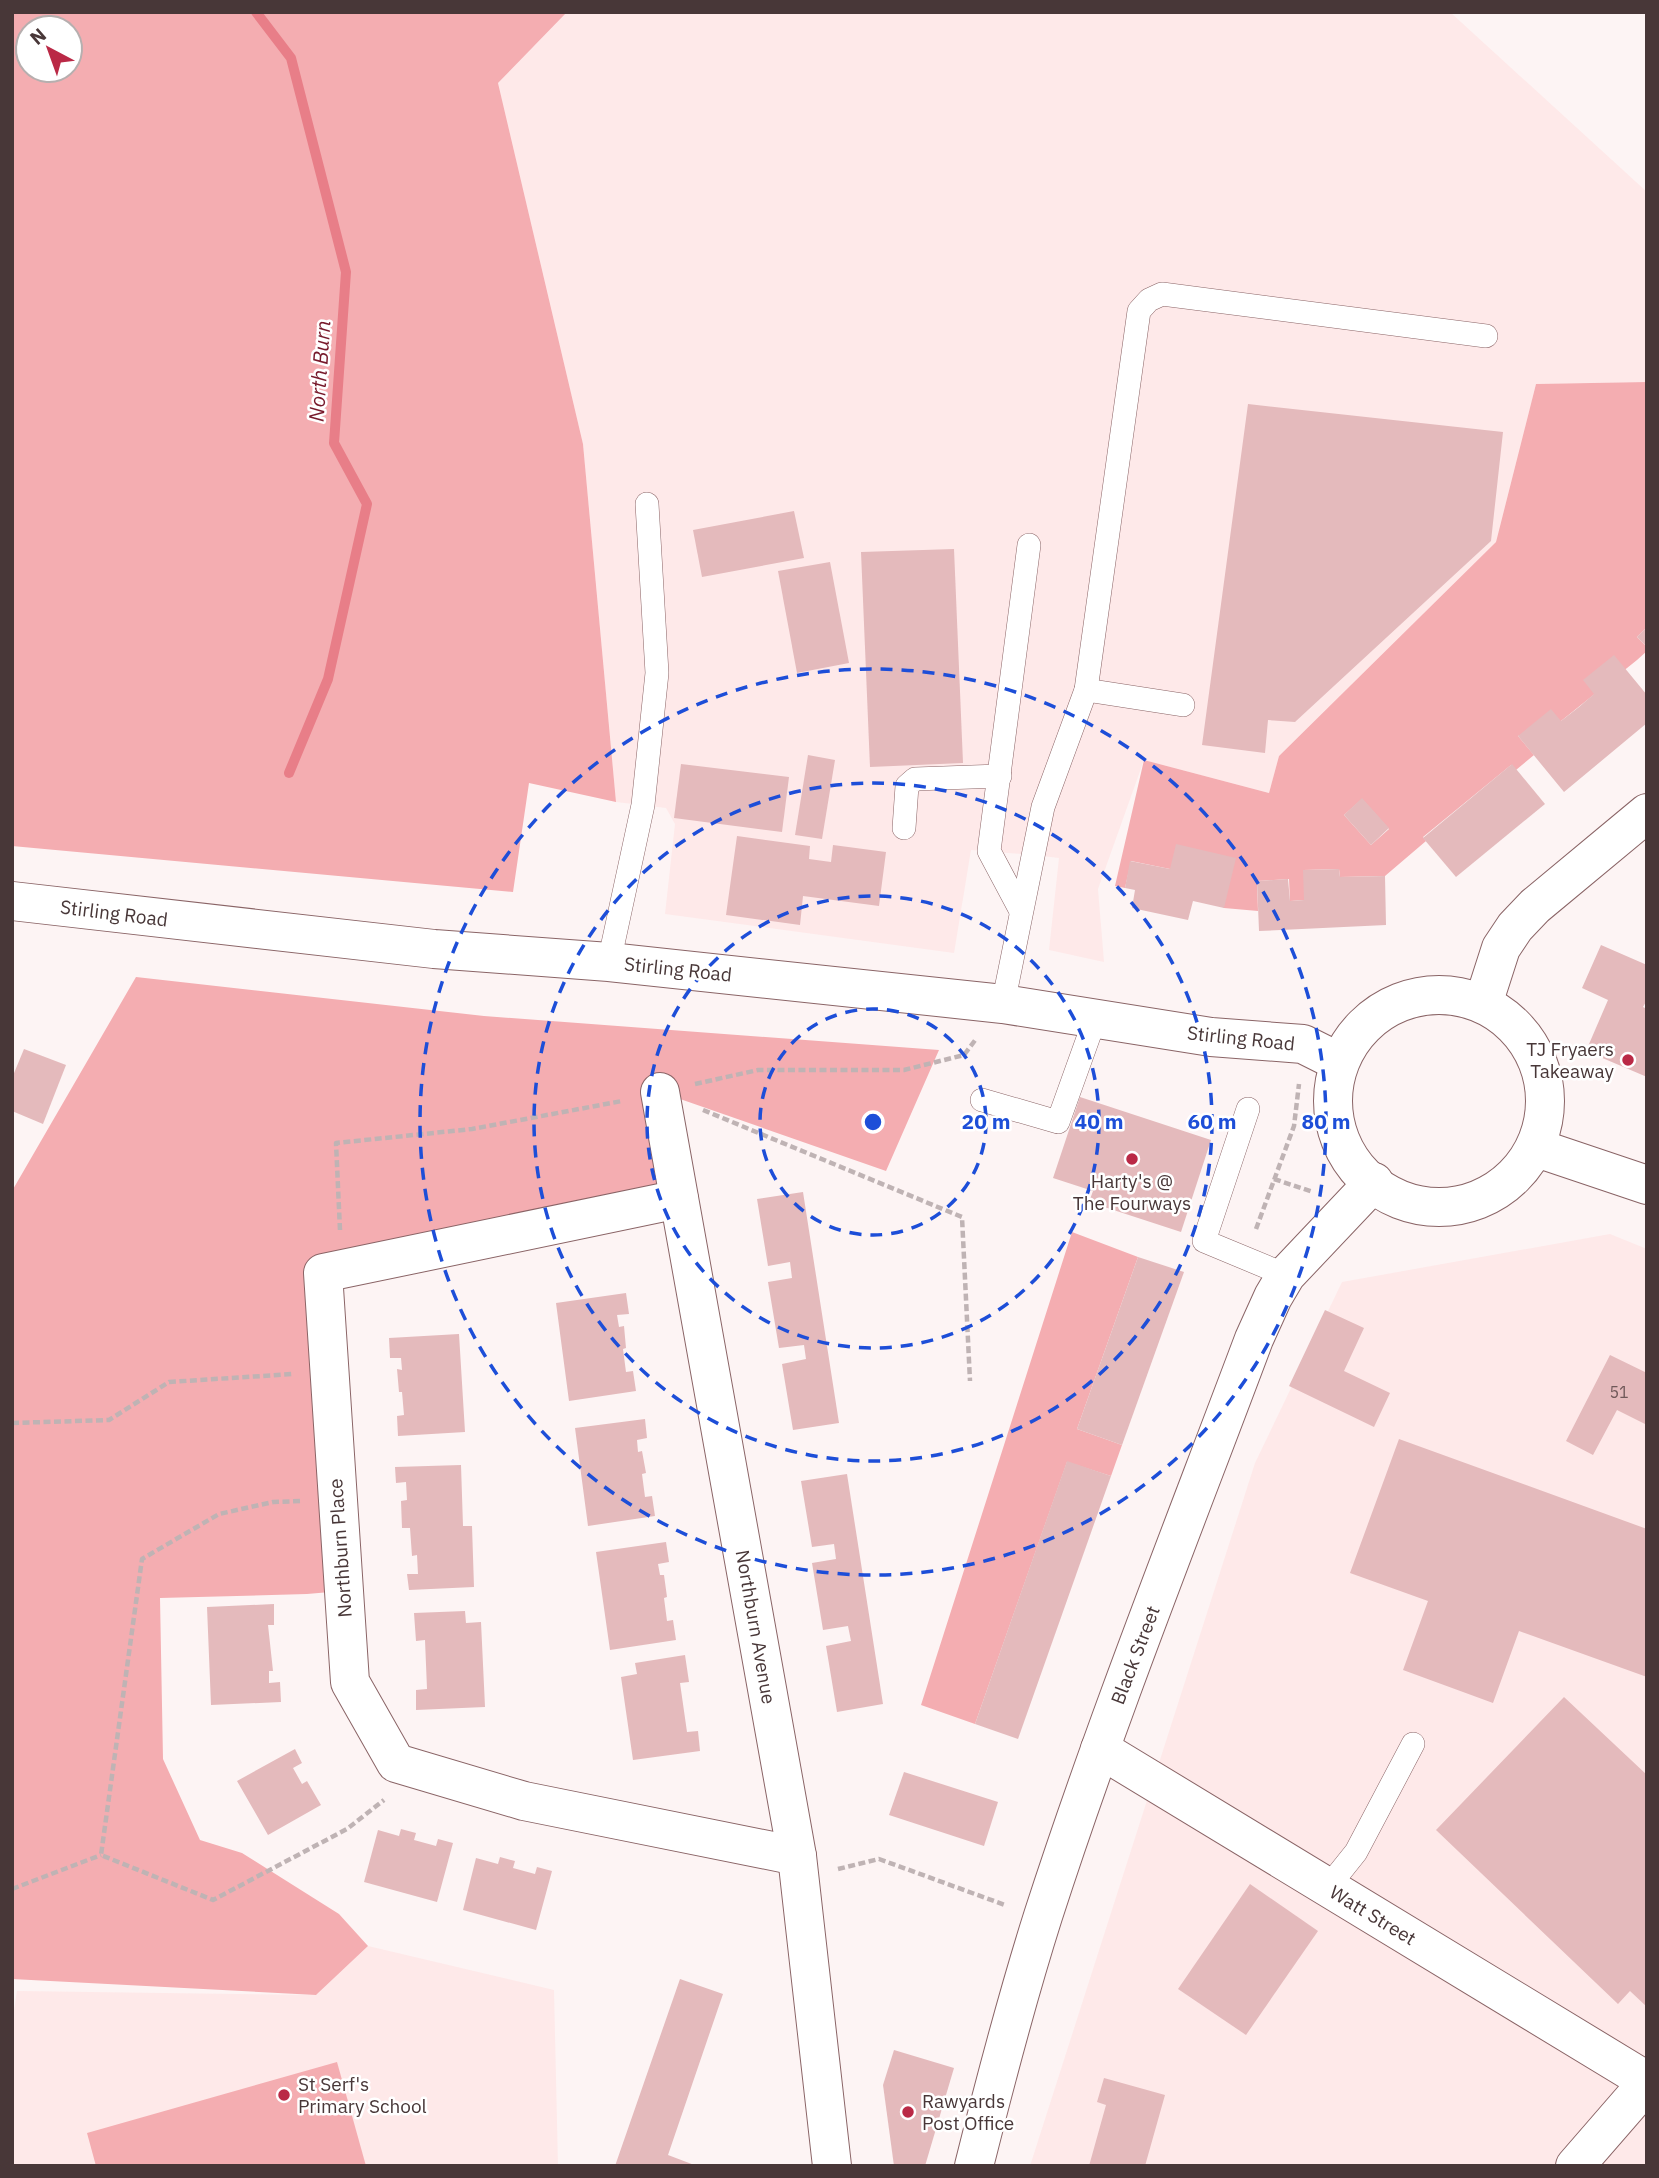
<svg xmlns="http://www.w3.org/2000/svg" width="1659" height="2178" viewBox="0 0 1659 2178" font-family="'IBM Plex Sans',sans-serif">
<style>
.built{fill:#fee9e9}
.green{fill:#f4adb1;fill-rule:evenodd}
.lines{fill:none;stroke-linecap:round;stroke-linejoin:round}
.stream{stroke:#e87e88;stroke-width:10}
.building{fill:#e4babc}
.service-casing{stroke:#8a6466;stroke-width:24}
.minor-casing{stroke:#8a6466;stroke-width:40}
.secondary-casing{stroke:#8a6466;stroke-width:40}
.primary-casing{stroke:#8a6466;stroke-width:40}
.path{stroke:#bfb3b4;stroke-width:4.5;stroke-dasharray:7 3.5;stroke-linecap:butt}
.service{stroke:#fff;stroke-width:23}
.minor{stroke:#fff;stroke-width:38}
.secondary{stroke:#fff;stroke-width:38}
.primary{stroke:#fff;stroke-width:38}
.ring{fill:none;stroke:#1d4ed8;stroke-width:3.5;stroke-dasharray:12 9}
.poi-dot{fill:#ba2946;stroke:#fff;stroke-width:2.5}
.labels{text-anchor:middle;stroke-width:5;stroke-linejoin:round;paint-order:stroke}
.number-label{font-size:16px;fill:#6f5859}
.street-label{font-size:19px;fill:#483738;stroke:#fff}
.poi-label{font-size:19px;fill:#483738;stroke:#fff;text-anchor:start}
.water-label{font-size:21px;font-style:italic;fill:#77192b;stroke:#fff}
.centre{fill:#1d4ed8;stroke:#fff;stroke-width:3.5}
.ring-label{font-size:21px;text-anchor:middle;font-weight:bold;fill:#1d4ed8;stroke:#fff;stroke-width:5;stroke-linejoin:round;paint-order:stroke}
</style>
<rect width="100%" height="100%" fill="#fdf4f4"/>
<!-- built -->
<g class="built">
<path d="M567,12H1450L1647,192V382L1536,384L1496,542L1279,756L1269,793L1144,760L1098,889L1104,962L1049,950L1059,858L1034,855L971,850L954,953L665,914L675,824L666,808L616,802L583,444L498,83Z"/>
<path d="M1610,1234L1647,1249V2166H1030L1255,1463L1342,1282Z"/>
<path d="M368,1946L554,1990L558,2166H12V2023L17,1991L316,1995Z"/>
</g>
<!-- green -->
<g class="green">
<path d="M12,12H567L498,83L583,444L616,802L529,783L513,892L12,846ZM28,28H70V70H28Z"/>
<path d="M1647,382V627L1637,637L1647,647V651L1637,660L1561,721L1518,736L1534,755L1516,770L1511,765L1423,837L1426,841L1385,876L1340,877L1339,869L1304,870V900L1290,901L1289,879L1257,881L1258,911L1224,908L1170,869L1131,861L1125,888L1115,886L1144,760L1269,793L1279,756L1496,542L1536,384ZM1362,799L1389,829L1371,845L1344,815Z"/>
<path d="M136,977L484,1016L939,1050L886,1171L660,1092L679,1199L323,1273L342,1591L307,1594L160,1598L163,1759L200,1840L242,1853L339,1914L368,1946L316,1995L12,1979V1191Z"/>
<path d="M1072,1232L1138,1257L1077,1429L1122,1445L1111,1476L1067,1462L975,1724L921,1705Z"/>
<path d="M337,2062L366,2166H96L87,2133Z"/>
</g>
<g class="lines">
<!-- stream -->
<path class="stream" d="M256,12L291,58L346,272L334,443L367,504L328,679L289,773"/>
</g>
<!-- building -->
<g class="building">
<path d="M1248,404L1503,432L1491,541L1295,722L1268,720L1265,753L1202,745Z"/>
<path d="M794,511L804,558L702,577L693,530Z"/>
<path d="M954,549L963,763L870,767L861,552Z"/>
<path d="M830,562L849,663L797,673L778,571Z"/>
<path d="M1647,627V647L1637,637Z"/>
<path d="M1614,655L1647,695V723L1564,792L1518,736L1551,709L1561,721L1579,707L1594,694L1583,680Z"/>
<path d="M808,755L835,760L822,839L795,835Z"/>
<path d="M681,764L789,777L782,832L674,818Z"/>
<path d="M1512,764L1545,804L1456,877L1423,838Z"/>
<path d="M1362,798L1389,828L1371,845L1344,815Z"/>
<path d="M737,836L810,846L809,859L831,862L833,845L886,852L879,906L803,896L800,925L726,915Z"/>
<path d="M1176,844L1236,858L1224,908L1193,901L1188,920L1132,908L1135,890L1125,888L1130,861L1170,869Z"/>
<path d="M1339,869L1340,877L1385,876L1386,925L1259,931L1257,881L1288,879L1290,901L1304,900L1303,870Z"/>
<path d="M1601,945L1647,965V1000L1643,1007L1647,1009V1077L1586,1051L1608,1000L1582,988Z"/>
<path d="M24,1049L66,1065L43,1124L12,1111V1078Z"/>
<path d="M1080,1097L1211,1140L1181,1232L1089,1202L1093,1191L1053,1178Z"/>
<path d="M803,1192L839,1423L793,1430L782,1364L806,1359L804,1345L779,1348L768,1282L792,1278L790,1262L768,1266L757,1199Z"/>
<path d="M1138,1257L1184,1272L1122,1445L1077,1429Z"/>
<path d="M626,1293L629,1314L617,1315L619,1327L624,1326L626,1348L623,1349L626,1372L633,1371L636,1391L569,1401L556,1303Z"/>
<path d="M1325,1310L1364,1328L1344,1371L1390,1393L1374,1427L1289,1386Z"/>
<path d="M459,1334L465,1432L398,1436L397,1416L404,1415L402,1392H399L397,1369L402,1370L401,1358H390L389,1338Z"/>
<path d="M1610,1355L1647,1373V1425L1617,1410L1593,1455L1566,1441Z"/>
<path d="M645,1419L647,1438L637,1440L638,1452L642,1451L646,1473L642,1474L645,1497L652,1496L655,1516L588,1526L575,1428Z"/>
<path d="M1399,1439L1647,1529V1677L1519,1631L1493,1703L1403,1670L1428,1601L1350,1573Z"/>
<path d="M1067,1461L1111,1476L1018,1739L975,1724Z"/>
<path d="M461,1465L463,1526H472L474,1587L409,1590L407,1574H418L417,1555L412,1556L410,1528H402L401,1501L407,1500L406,1482L396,1483L395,1467Z"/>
<path d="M847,1474L883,1704L837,1712L826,1646L851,1641L848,1626L823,1630L812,1563L836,1559L834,1544L812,1547L801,1481Z"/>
<path d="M666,1542L669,1562L658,1564L660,1575H664L667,1597L664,1598L667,1621L673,1620L676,1640L610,1650L596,1552Z"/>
<path d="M274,1604V1625H268L273,1671H269V1683L280,1682L281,1702L211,1705L207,1607Z"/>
<path d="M465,1611L466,1623L481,1622L485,1707L416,1710V1690L427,1689L425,1640L416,1641L414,1613Z"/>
<path d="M685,1655L689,1682L680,1683L687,1732L698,1731L700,1751L633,1760L621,1677L637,1674L635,1663Z"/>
<path d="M1564,1697L1647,1775V2007L1630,1991L1618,2004L1436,1830Z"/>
<path d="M295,1749L302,1763L293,1768L302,1784L307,1781L321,1805L268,1835L237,1781Z"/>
<path d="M904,1772L998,1802L984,1846L889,1815Z"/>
<path d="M401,1829L416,1833L414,1840L436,1846L438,1839L453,1843L437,1902L364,1882L378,1830L399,1836Z"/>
<path d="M500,1857L515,1861L513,1868L535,1874L537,1867L552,1871L536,1930L463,1910L476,1858L498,1864Z"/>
<path d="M1250,1884L1318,1931L1246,2035L1178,1989Z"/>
<path d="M680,1979L723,1994L668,2155L697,2166H615Z"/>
<path d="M894,2050L954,2068L925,2166H894L883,2085Z"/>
<path d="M1104,2078L1165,2095L1145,2166H1089L1106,2105L1097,2102Z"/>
</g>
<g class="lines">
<!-- service casing -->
<g class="service-casing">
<g id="service">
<path d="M1086,690L1183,705"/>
<path d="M904,828L907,786L915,779L1000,776"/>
<path d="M1021,911L989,851L1029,545"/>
<path d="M609,962L643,805L657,673L647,504"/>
<path d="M1003,1004L1043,807L1086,690L1139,311L1149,300L1162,294L1486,336"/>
<path d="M982,1100L1058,1122L1095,1019"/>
<path d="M1248,1109L1204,1241L1286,1275"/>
<path d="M1328,1887L1356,1852L1413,1744"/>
</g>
</g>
<!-- minor casing -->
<g class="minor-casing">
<g id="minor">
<path d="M660,1092L797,1856L832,2166"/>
<path d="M679,1199L323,1273L350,1682L396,1763L524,1801L797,1856"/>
<path d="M1100,1749L1647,2081"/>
<path d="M1575,2166L1647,2083"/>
</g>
</g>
<!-- secondary casing -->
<g class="secondary-casing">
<path id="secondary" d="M1483,1004L1501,948L1515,927L1535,906L1647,813"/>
</g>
<!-- primary casing -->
<g class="primary-casing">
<g id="primary">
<path d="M12,901L434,949L609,962L1003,1004L1211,1037L1303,1044L1339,1062"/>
<circle cx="1439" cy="1101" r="106"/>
<path d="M1537,1148L1647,1185"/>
<path d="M974,2166C995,2082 1017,1998 1043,1916C1106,1721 1182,1531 1254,1339L1273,1297L1286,1275L1374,1182"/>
</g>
</g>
<!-- path -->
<g class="path">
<path d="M695,1084L758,1070H904L964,1055L976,1039"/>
<path d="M703,1110L962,1217L970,1381"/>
<path d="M1274,1179L1313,1192"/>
<path d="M1256,1229L1294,1126L1299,1084"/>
<path d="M340,1230L336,1143L472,1129L622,1101"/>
<path d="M12,1423L109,1420L169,1382L293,1374"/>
<path d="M300,1501L273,1502L219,1514L142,1559L101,1855L213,1900L347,1829L384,1800"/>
<path d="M838,1869L879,1859L1005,1905"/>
<path d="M12,1889L101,1855"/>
</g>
<!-- service -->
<use href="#service" class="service"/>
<!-- minor -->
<use href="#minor" class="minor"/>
<!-- secondary -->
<use href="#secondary" class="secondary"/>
<!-- primary -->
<use href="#primary" class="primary"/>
</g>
<!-- distance rings -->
<g class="ring">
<circle cx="873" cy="1122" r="113"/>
<circle cx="873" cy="1122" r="226"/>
<circle cx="873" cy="1122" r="339"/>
<circle cx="873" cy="1122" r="453"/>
</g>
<!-- markers -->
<g class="poi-dot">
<circle cx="1628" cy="1060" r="7"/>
<circle cx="1132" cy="1159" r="7"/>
<circle cx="284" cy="2095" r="7"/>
<circle cx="908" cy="2112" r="7"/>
</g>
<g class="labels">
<!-- number labels -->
<g class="number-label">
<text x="1619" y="1398">51</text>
</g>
<!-- street labels -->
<g class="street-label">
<text transform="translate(114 913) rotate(7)" y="7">Stirling Road</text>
<text transform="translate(678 969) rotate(6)" y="7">Stirling Road</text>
<text transform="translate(1241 1038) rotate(6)" y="7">Stirling Road</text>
<text transform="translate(340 1548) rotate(-94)" y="7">Northburn Place</text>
<text transform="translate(756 1627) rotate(80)" y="7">Northburn Avenue</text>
<text transform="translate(1135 1655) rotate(-69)" y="7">Black Street</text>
<text transform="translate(1373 1915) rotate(31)" y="7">Watt Street</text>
</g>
<!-- poi labels -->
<g class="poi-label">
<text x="1614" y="1056" text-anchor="end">TJ Fryaers<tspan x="1614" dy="22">Takeaway</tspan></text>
<text x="1132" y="1188" text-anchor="middle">Harty's @<tspan x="1132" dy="22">The Fourways</tspan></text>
<text x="298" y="2091">St Serf's<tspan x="298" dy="22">Primary School</tspan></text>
<text x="922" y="2108">Rawyards<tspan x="922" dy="22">Post Office</tspan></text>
</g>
<!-- water labels -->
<g class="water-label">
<text transform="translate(320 371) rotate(-86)" y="7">North Burn</text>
</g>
</g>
<circle cx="873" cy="1122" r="10" class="centre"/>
<g class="ring-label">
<text x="986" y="1129">20 m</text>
<text x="1099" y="1129">40 m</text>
<text x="1212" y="1129">60 m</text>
<text x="1326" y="1129">80 m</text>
</g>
<!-- border -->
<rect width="1659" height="2178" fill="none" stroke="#483738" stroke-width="28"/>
<!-- north arrow -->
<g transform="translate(49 49) rotate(319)"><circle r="33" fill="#ffffff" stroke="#b6afaf" stroke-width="2"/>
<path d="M0-5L12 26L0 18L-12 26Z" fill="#ba2946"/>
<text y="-10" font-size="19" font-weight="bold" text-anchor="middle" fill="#483738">N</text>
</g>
</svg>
